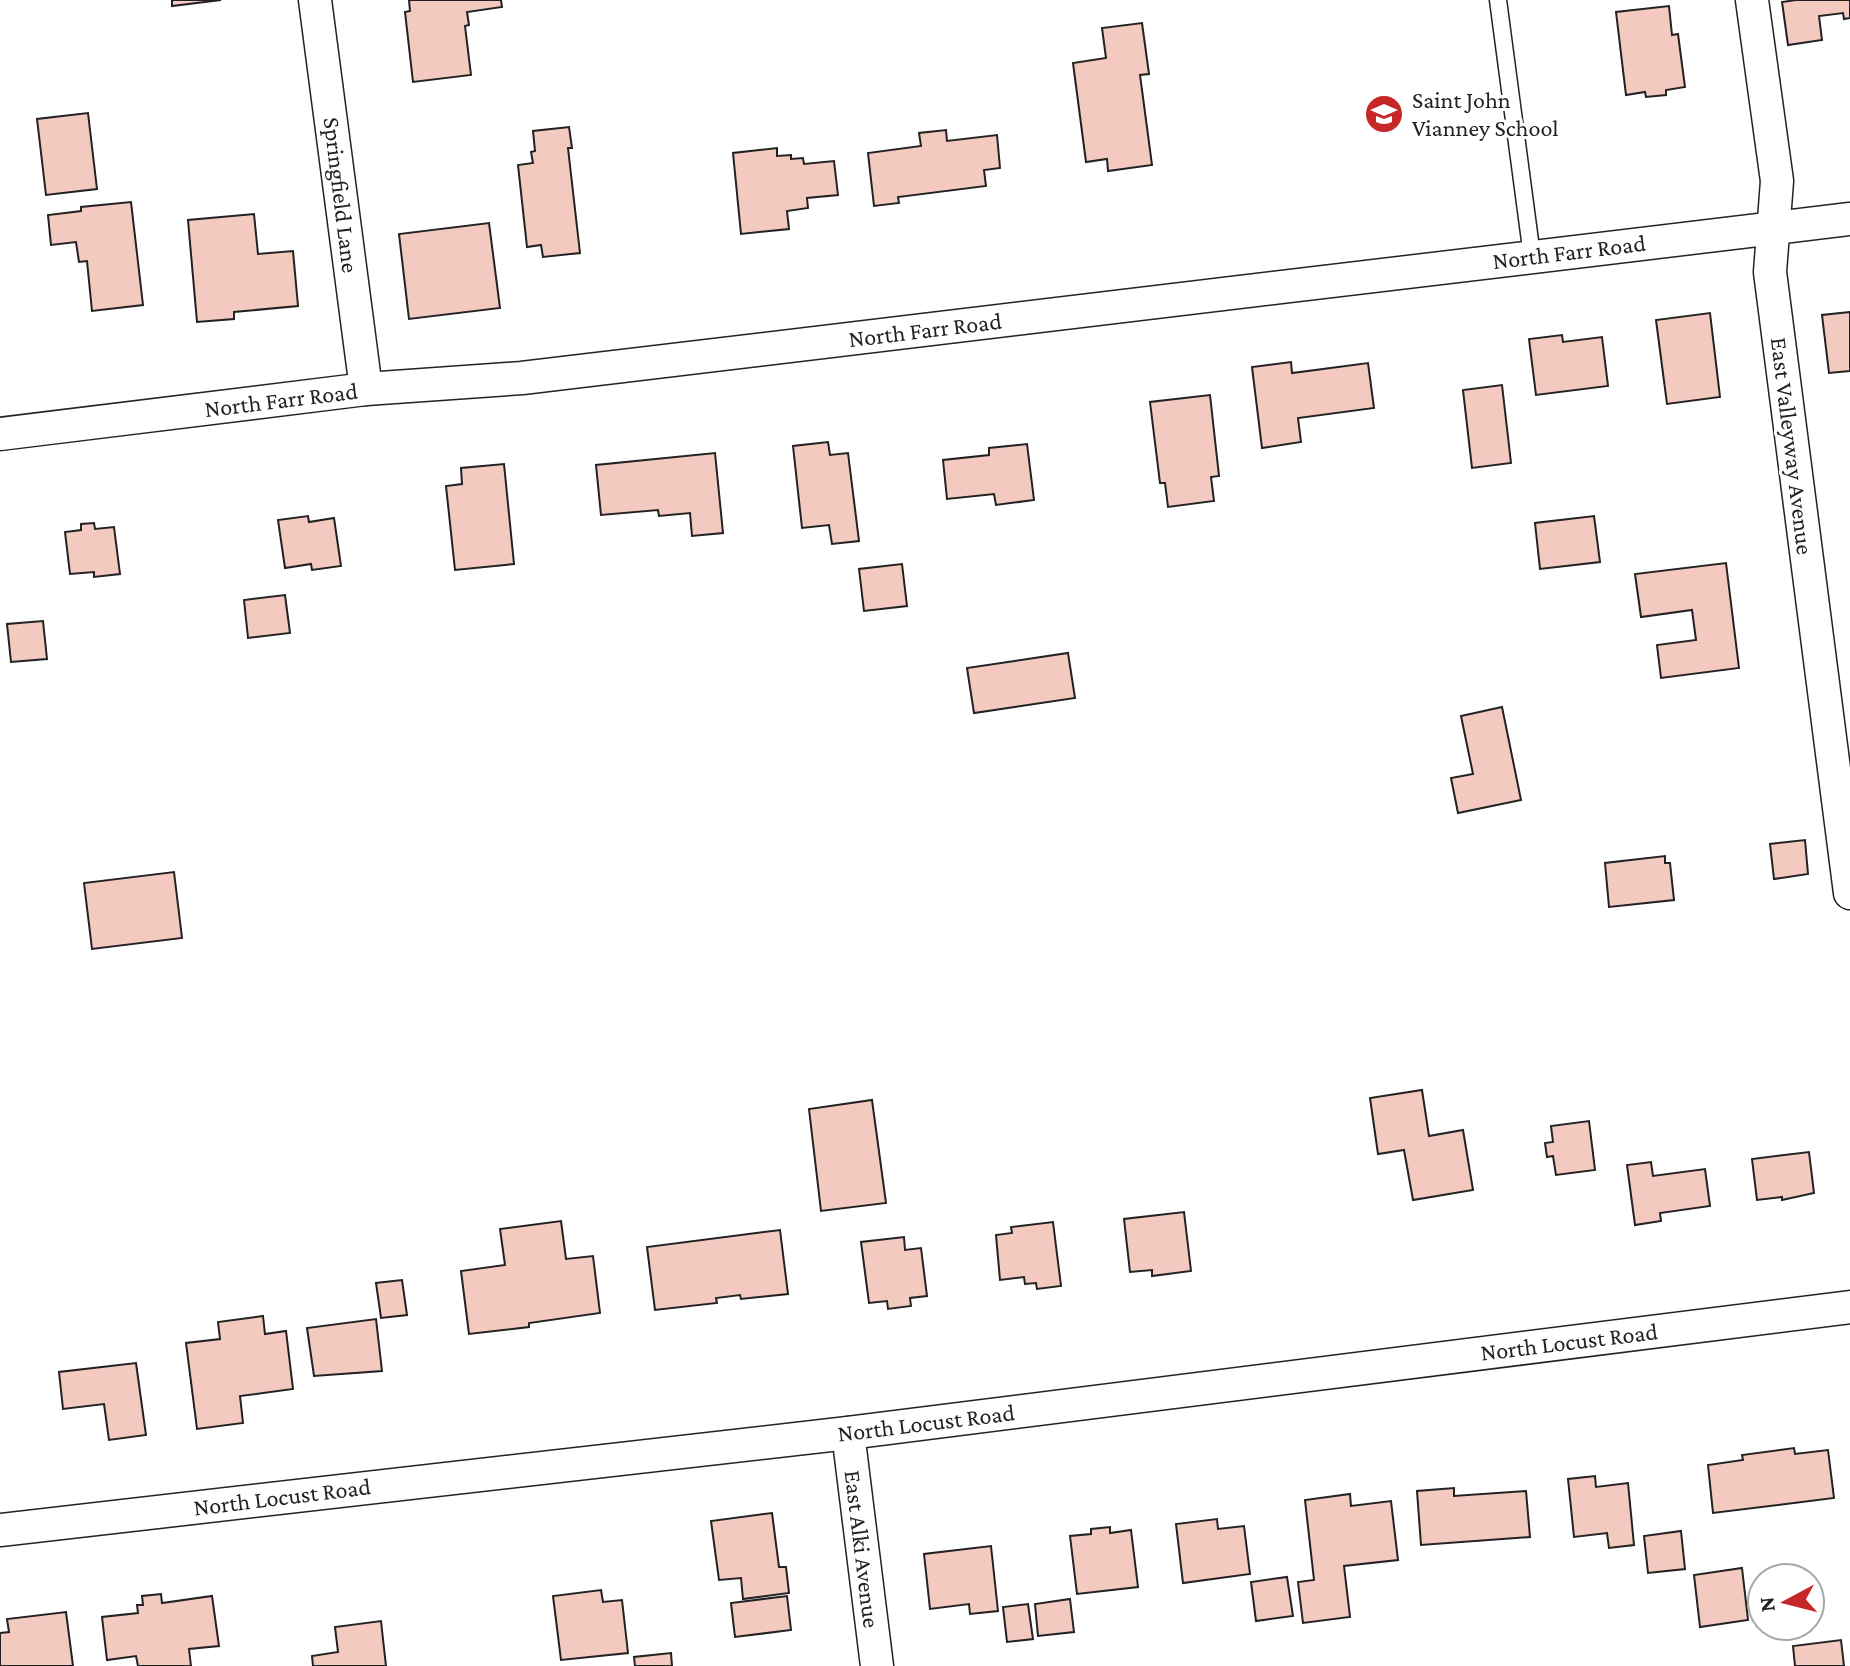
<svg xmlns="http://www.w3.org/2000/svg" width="1850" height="1666" viewBox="0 0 1850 1666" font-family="'Crimson Pro',serif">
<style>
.building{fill:#f3c9c0;stroke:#222;stroke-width:2}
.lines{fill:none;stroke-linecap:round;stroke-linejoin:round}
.service-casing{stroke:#222;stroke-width:19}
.minor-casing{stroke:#222;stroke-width:35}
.service{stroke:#fff;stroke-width:16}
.minor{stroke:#fff;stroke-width:32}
.labels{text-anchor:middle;stroke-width:6;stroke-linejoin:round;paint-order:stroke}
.poi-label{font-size:24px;fill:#222;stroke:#fff;text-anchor:start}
.street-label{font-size:24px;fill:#222;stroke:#fff}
</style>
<rect width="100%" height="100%" fill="#fff"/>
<!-- building -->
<g class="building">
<path d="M172,0H221L172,6Z"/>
<path d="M409,0H501L502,7L467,12L469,25L465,26L471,75L413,82L405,12L410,11Z"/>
<path d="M1796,0H1850V18L1844,19L1843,13L1819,16L1822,40L1788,45L1782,2Z"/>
<path d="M1669,6L1672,35L1678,34L1685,87L1666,90V95L1646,97L1645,92L1626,95L1616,12Z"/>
<path d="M1142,23L1149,74L1140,75L1152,165L1108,171L1107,159L1086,162L1073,63L1106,58L1102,28Z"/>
<path d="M88,113L97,189L46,195L37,119Z"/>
<path d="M569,127L572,148H568L580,253L543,257L541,245L527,247L518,165L533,163L531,152L535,151L533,131Z"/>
<path d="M946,130L947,141L997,135L1000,168L984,170L986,186L898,197L899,203L874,206L868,153L921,146L919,133Z"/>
<path d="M777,148V156L791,155V159L803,158L804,164L834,161L838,195L807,198L808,208L787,211L789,229L741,234L733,153Z"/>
<path d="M131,202L143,305L92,311L87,261L79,262L76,242L51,245L48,215L81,211V207Z"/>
<path d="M254,214L258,254L293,251L298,306L234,312V319L197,322L188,220Z"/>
<path d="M489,223L500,308L409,319L399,234Z"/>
<path d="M1850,312V371L1829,373L1822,315Z"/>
<path d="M1710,313L1720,397L1667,404L1656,320Z"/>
<path d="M1562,335L1563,342L1602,337L1608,386L1536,395L1529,339Z"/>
<path d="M1291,362L1292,373L1368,363L1374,408L1298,418L1301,442L1262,448L1252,367Z"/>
<path d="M1502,385L1511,463L1472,468L1463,390Z"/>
<path d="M1210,395L1219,476L1211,477L1214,501L1168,507L1165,483H1160L1150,402Z"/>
<path d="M828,442L830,455L848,453L859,541L832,544L829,525L802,528L793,446Z"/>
<path d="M1027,444L1034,500L996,505L994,494L947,499L943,460L989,455V448Z"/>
<path d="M715,453L723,533L692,536L690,513L659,516L658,510L601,515L596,465Z"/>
<path d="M504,464L514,564L455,570L446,486L462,484L461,468Z"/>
<path d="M308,516L309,522L334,518L341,566L312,570L311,564L285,568L278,520Z"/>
<path d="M1594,516L1600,562L1540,569L1535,523Z"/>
<path d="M94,523L95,529L114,527L120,574L94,577V572L70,574L65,532L81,530V524Z"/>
<path d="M1726,563L1739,668L1661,678L1657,645L1696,640L1692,610L1641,617L1635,574Z"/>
<path d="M902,564L907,606L864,611L859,569Z"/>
<path d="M285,595L290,633L248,638L244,600Z"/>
<path d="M43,621L47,659L11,662L7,624Z"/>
<path d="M1068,653L1075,698L974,713L967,668Z"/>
<path d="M1502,707L1521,800L1458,813L1451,778L1473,774L1461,716Z"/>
<path d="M1805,840L1808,874L1774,879L1770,844Z"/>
<path d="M1665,856V863H1670L1674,900L1609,907L1605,863Z"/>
<path d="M174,872L182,938L92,949L84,883Z"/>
<path d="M1422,1090L1429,1136L1463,1130L1473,1190L1413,1200L1404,1150L1378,1154L1370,1098Z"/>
<path d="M872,1100L886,1203L821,1211L809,1109Z"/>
<path d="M1589,1121L1595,1170L1556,1175L1553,1156L1547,1157L1545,1143L1553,1142L1551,1126Z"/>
<path d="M1809,1152L1814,1193L1782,1200V1197L1757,1200L1752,1159Z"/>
<path d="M1651,1162L1653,1176L1705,1169L1710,1206L1660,1213L1661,1221L1635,1225L1627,1165Z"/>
<path d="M1184,1212L1191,1271L1152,1276V1270L1130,1272L1124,1219Z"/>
<path d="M561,1221L566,1259L593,1256L600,1313L529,1323V1327L469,1334L461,1271L505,1265L500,1229Z"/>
<path d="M1053,1222L1061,1286L1037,1289L1036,1283L1025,1284L1024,1277L1000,1280L996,1235L1012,1233L1011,1227Z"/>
<path d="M780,1230L788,1294L741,1299L740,1295L716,1298L717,1303L655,1310L647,1247Z"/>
<path d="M904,1237L905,1250L921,1248L927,1296L910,1298L911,1306L888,1309L887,1301L869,1303L861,1242Z"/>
<path d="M402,1280L407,1315L381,1318L376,1283Z"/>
<path d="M263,1316L265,1334L286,1331L293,1389L240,1396L243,1423L197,1429L186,1343L220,1339L218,1322Z"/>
<path d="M376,1319L382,1371L314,1376L307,1328Z"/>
<path d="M136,1363L146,1435L109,1440L104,1404L63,1409L59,1372Z"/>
<path d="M1794,1448L1795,1454L1828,1450L1834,1498L1713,1513L1708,1465L1743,1460L1742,1455Z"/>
<path d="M1595,1476L1596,1487L1628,1483L1634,1545L1609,1548L1607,1533L1574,1537L1568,1479Z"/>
<path d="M1454,1488V1496L1526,1491L1530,1537L1421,1545L1417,1491Z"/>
<path d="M1350,1494L1351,1506L1391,1501L1398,1560L1344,1566L1350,1617L1303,1623L1298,1582L1314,1580L1305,1500Z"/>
<path d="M772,1513L779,1567H786L789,1593L743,1599L741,1578L719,1580L711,1521Z"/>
<path d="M1217,1519L1218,1529L1244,1526L1250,1574L1183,1583L1176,1524Z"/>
<path d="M1110,1527V1533L1131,1530L1138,1587L1077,1594L1070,1536L1091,1534V1529Z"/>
<path d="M1681,1531L1685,1569L1648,1573L1644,1536Z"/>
<path d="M991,1546L998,1611L970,1614L969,1604L930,1609L924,1554Z"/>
<path d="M1742,1568L1748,1620L1700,1627L1694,1575Z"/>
<path d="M1287,1577L1293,1616L1256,1621L1251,1582Z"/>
<path d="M601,1590L603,1602L622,1600L628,1653L561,1660L553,1596Z"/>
<path d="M161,1594L162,1603L212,1596L219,1646L189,1649L191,1666H138L136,1656L107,1660L102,1617L138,1613L137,1605H143L142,1596Z"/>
<path d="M787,1596L791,1630L735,1637L731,1603Z"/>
<path d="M1070,1599L1074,1632L1038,1636L1035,1604Z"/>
<path d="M1028,1604L1033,1639L1007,1642L1003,1607Z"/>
<path d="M66,1612L73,1666H0V1633L9,1632L7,1619Z"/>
<path d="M381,1621L386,1666H313L312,1656L338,1652L335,1627Z"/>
<path d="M1841,1640L1844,1666H1795L1793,1646Z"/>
<path d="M671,1653L672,1666H635L634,1657Z"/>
</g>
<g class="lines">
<!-- service casing -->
<g class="service-casing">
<path id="service" d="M1498,0L1532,256"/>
</g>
<!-- minor casing -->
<g class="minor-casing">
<g id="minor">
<path d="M315,0L366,389"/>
<path d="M1752,0L1777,181L1770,272L1850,893"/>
<path d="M0,434L366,389L522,378L1850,219"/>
<path d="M848,1433L877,1666"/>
<path d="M0,1530L848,1433L1850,1307"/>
</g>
</g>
<!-- service -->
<use href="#service" class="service"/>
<!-- minor -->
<use href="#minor" class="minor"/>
</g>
<!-- icons -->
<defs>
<g id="school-disc" transform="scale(2)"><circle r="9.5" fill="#c62828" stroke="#fff"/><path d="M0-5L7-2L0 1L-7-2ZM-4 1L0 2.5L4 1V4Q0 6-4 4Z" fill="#fff"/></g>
</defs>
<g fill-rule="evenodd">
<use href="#school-disc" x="1384" y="114"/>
</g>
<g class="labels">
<!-- poi labels -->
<g class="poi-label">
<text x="1412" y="108">Saint John<tspan x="1412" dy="28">Vianney School</tspan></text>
</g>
<!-- street labels -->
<g class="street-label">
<text transform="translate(341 195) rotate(83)" y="8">Springfield Lane</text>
<text transform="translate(1569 252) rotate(-7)" y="8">North Farr Road</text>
<text transform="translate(925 330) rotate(-7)" y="8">North Farr Road</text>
<text transform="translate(281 400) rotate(-7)" y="8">North Farr Road</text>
<text transform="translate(1792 446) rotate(83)" y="8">East Valleyway Avenue</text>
<text transform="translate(1569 1342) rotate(-7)" y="8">North Locust Road</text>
<text transform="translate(926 1423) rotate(-7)" y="8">North Locust Road</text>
<text transform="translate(282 1497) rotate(-7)" y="8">North Locust Road</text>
<text transform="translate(862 1549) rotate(83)" y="8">East Alki Avenue</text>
</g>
</g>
<!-- north arrow -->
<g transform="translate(1786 1602) rotate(263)"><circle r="38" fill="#ffffff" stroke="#a7a7a7" stroke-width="2"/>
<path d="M0-6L14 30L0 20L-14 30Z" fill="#c62828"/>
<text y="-12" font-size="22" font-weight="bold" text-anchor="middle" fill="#222222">N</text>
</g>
</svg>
